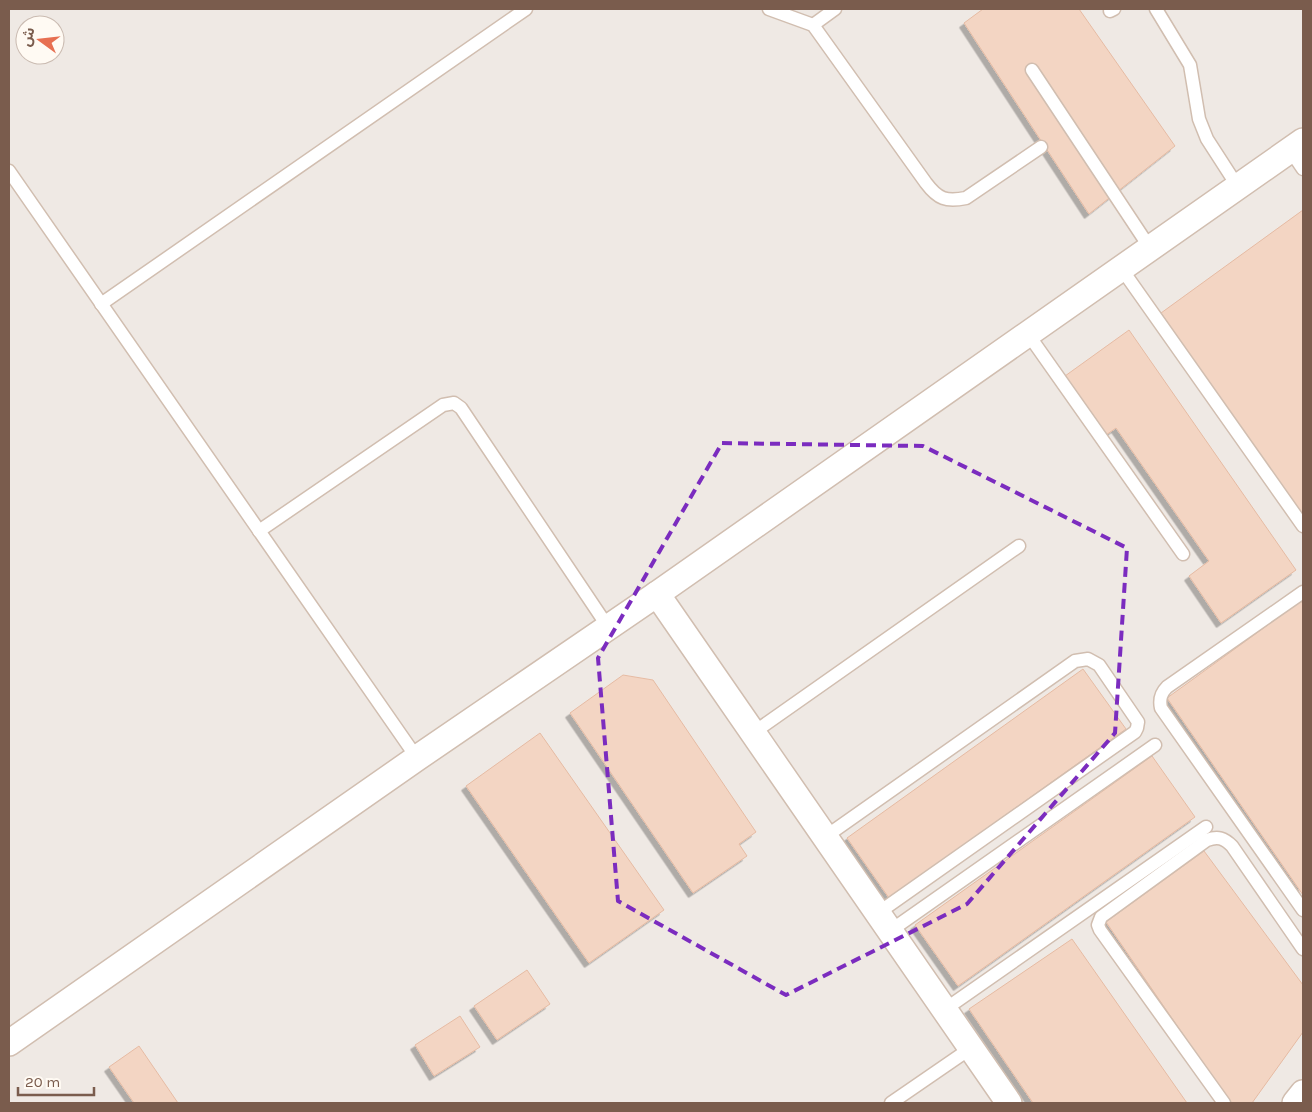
<svg xmlns="http://www.w3.org/2000/svg" width="1312" height="1112" viewBox="0 0 1312 1112" font-family="Karla,'Noto Sans Arabic',sans-serif">
<style>
.industrial{fill:#efe9e4;fill-rule:evenodd}
.building{fill:#f3d5c3;stroke:#e6bba3;filter:url(#shadow)}
.lines{fill:none;stroke-linecap:round;stroke-linejoin:round}
.service-casing{stroke:#d1beb0;stroke-width:15}
.minor-casing{stroke:#d1beb0;stroke-width:28}
.service{stroke:#fff;stroke-width:12}
.minor{stroke:#fff;stroke-width:25}
.marked{fill:none;stroke:#7b2cbf;stroke-width:4;stroke-dasharray:10 6;stroke-linejoin:round}
</style>
<defs>
<filter id="shadow"><feDropShadow dx="-4.5" dy="4.5" stdDeviation="0" flood-color="#0004"/></filter>
</defs>
<rect width="100%" height="100%" fill="#fdf6ec"/>
<!-- industrial -->
<path class="industrial" d="M9,9H1303V1103H9ZM25,25H55V55H25Z"/>
<!-- building -->
<g class="building">
<path d="M983,9H1079L1175,146L1089,214L964,23Z"/>
<path d="M1303,210V518L1161,313Z"/>
<path d="M1129,330L1296,570L1221,623L1189,576L1209,561L1116,428L1106,435L1065,376Z"/>
<path d="M1301,601L1303,604V895L1167,698Z"/>
<path d="M1083,669L1126,729L889,898L847,838Z"/>
<path d="M623,675L653,680L756,832L739,844L747,856L693,893L570,713Z"/>
<path d="M540,733L664,910L589,963L466,786Z"/>
<path d="M1152,756L1195,817L958,986L915,925Z"/>
<path d="M1204,851L1303,985V1032L1252,1103H1230L1106,922Z"/>
<path d="M1072,939L1187,1103H1033L969,1009Z"/>
<path d="M527,970L550,1004L497,1040L474,1006Z"/>
<path d="M460,1016L480,1047L434,1076L415,1045Z"/>
<path d="M139,1046L178,1103H134L109,1067Z"/>
</g>
<g class="lines">
<!-- service casing -->
<g class="service-casing">
<g id="service">
<path d="M769,9L813,25L926,183C938,199 946,202 966,198L1041,147"/>
<path d="M1156,9L1190,65L1199,119L1207,139L1238,187"/>
<path d="M1110,11L1114,9"/>
<path d="M813,25L835,9"/>
<path d="M1032,70L1150,248"/>
<path d="M1290,150L1303,169"/>
<path d="M9,171L417,758"/>
<path d="M1121,268L1303,526"/>
<path d="M101,304L526,9"/>
<path d="M1028,334L1183,554"/>
<path d="M259,531L443,405L454,403L461,408L608,627"/>
<path d="M1303,592L1167,687C1161,693 1159,699 1161,708L1303,910"/>
<path d="M753,733L1019,546"/>
<path d="M825,837L1075,661L1088,659L1099,665L1138,722L1137,728L1135,732L878,913"/>
<path d="M890,931L1155,745"/>
<path d="M944,1010L1206,827"/>
<path d="M891,1103L971,1048"/>
<path d="M1224,1103L1100,930L1098,925L1101,917L1207,840C1218,836 1224,838 1232,846L1303,949"/>
</g>
</g>
<!-- minor casing -->
<g class="minor-casing">
<g id="minor">
<path d="M657,594L1009,1103"/>
<path d="M9,1043L417,758L657,594L1303,141"/>
<path d="M1295,1103L1303,1093"/>
</g>
</g>
<!-- service -->
<use href="#service" class="service"/>
<!-- minor -->
<use href="#minor" class="minor"/>
</g>
<!-- marked area -->
<path class="marked" d="M722,443L923,446L1127,548L1115,733L967,904L786,995L618,901L598,658Z"/>
<!-- border -->
<rect width="1312" height="1112" fill="none" stroke="#7a5c4d" stroke-width="20"/>
<!-- north arrow -->
<g transform="translate(40 40) rotate(285)"><circle r="24" fill="#fffaf3" stroke="#cabbb1"/>
<path d="M0-4L9 19L0 12L-9 19Z" fill="#e76f51"/>
<text y="-8" font-size="14" font-weight="bold" text-anchor="middle" fill="#7a5c4d">ش</text>
</g>
<!-- scale -->
<path d="M18 1087v8h76v-8" fill="none" stroke="#7a5c4d" stroke-width="2.5"/>
<text x="25" y="1087" font-size="15" fill="#7a5c4d" stroke="#fffaf3" stroke-width="4" paint-order="stroke">20 m</text>
</svg>
